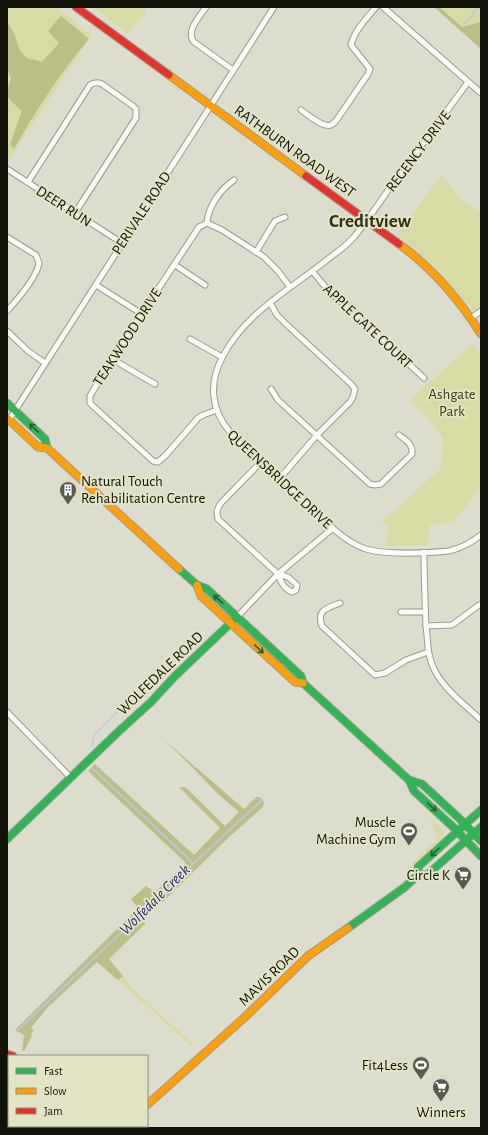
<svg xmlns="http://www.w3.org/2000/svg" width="488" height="1135" viewBox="0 0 488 1135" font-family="'Alegreya Sans',sans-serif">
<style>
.green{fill:#d9dba4}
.forest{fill:#bcbe87}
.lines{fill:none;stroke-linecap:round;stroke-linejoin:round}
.stream{stroke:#bcc7ec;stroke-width:1.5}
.street-casing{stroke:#9b9c8f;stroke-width:7}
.fast-casing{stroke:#9b9c8f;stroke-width:9}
.slow-casing{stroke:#9b9c8f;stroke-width:9}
.jam-casing{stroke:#9b9c8f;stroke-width:9}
.street{stroke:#fafaf7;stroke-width:5}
.fast{stroke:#30b455;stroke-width:7}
.slow{stroke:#ff9f0a;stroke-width:7}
.jam{stroke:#e5322d;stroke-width:7}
.oneway{stroke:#21642e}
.labels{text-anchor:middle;stroke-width:4;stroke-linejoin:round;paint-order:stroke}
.street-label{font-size:15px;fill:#121308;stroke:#e2e4c5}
.park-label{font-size:15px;fill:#3d3e19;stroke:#e2e4c5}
.poi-label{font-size:15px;fill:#121308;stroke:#e2e4c5;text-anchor:end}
.water-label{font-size:16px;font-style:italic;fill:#232a7e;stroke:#e2e4c5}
.district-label{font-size:19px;font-weight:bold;fill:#313218;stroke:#e2e4c5}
</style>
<rect width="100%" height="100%" fill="#dcddcc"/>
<!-- green -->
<g class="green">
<path d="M7,7H56L91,35L7,163V86L11,77L7,70Z"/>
<path d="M93,7H144L147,10L128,33Z"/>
<path d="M439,7H481V22L462,27Z"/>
<path d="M442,174C454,191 461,204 481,211V274L479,276L481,278V306L474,312L434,265L397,235Z"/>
<path d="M473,344L481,357V487L453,522L430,525L427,546H385L389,525L381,523L441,468L443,438L428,419L409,400Z"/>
<path d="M421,809L442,829L444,832L443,838L410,869L408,868V865L409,866L438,838V836H435V830L432,827L434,824Z"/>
<path d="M123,976L134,990L193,1044L191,1046L118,980Z"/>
</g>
<!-- forest -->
<g class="forest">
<path d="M434,7H439L462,27L481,22V49Z"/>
<path d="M61,16L89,39C59,74 37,109 14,149L10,144L22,111C8,98 4,98 11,79L7,69V22L14,33L20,51L27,58L42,62L59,43L48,31Z"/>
<path d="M162,738L244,809L256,797H260L264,802L263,807L229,837L163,902L146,915L145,924L109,959L123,976L118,980L97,962L48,1007L31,1028L34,1030L31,1034L32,1036L24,1051L22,1050L24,1035L15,1030L138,908L131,899L146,886L155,892L186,863L88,771L95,764L194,855L220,828L179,787H185L225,826L239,812L217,793L191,766Z"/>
</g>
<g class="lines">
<!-- stream -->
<g class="stream">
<path d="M463,25L479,7"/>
<path d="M92,746L94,735L136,694"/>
<path d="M193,864L262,800"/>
<path d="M17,1031L189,869L192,865L191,861L92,768"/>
</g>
<!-- street casing -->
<g class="street-casing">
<g id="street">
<path d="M206,7C200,16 185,32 194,42L233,70"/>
<path d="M383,7L481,93"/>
<path d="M468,82C443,117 417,151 391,186C379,203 367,222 353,238C346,246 336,253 328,259C291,289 246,312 223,356C216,369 212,382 214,397C217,434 260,457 284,481C305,501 339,541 366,549C387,555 427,553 449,551C461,548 471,543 481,535"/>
<path d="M301,110C308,115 323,128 331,125C333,124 336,121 338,118L368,74L370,69L351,45C354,31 367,18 376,7"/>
<path d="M7,169L122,243"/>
<path d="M28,182L90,85C94,82 97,82 102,84L133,106L136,109V118L75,213"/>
<path d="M207,223C208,206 221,189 234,180"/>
<path d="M7,237L36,255L39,263C37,277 17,300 7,311"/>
<path d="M256,252L275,221L285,217"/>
<path d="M175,265L205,285"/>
<path d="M313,272L327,289L424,378"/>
<path d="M96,285L142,314"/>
<path d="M270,303L277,315L286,324L351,384L355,389L353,397L350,402L317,435L281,477"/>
<path d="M471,318L481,311"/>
<path d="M7,331L28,351L45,363"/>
<path d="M190,339L222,357"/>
<path d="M112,359L155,384"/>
<path d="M271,389L278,400L370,484L375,485L381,484L412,454C413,444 406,440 399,435"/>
<path d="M217,410L203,415L198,418L166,455L158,462L153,461L93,406L90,403V396L112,359L199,227L207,223L222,230L264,257L278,271L290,287"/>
<path d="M9,420L274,7"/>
<path d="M262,461L221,503C217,509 216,512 218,519L278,574C281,582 284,589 292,592L296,590L297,585L288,577L278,574"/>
<path d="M424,552C424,577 425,601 426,626C428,641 427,657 435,671C445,690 465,705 481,720"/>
<path d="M340,603C327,608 316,610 322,626L375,675L385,673L406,660L428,652"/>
<path d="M401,612H425"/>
<path d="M237,617L278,574L333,528"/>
<path d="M426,626L452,625L479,605"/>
<path d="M7,712L71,778"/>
</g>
</g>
<!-- fast casing -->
<g class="fast-casing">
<g id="fast">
<path d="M7,403L45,439L47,448"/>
<path d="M179,569L197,585L207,589L301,676L303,683L409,780L414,791L452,826L481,856"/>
<path d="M409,780L422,784L460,819L481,841"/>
<path d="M7,839L118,732L151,702L174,677L237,617"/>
<path d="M418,875V867L481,810"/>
<path d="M348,928L405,887L418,875H427L481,827"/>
<path d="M122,1128L124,1126"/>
</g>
</g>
<!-- slow casing -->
<g class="slow-casing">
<g id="slow">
<path d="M169,75L306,176"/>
<path d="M399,244C432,268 459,299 481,334"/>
<path d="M7,418L38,447L47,448L179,569"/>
<path d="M197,585L201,596L295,682L303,683"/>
<path d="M147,1105L245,1017L308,956L348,928"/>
<path d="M108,1126L110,1128"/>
</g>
</g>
<!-- jam casing -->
<g class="jam-casing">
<g id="jam">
<path d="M76,7L169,75"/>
<path d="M306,176L399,244"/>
<path d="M7,1054L13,1056"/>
</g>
</g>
<!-- street -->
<use href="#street" class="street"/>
<!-- fast -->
<use href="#fast" class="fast"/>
<!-- slow -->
<use href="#slow" class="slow"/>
<!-- jam -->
<use href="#jam" class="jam"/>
</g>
<!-- one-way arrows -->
<defs><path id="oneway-shaft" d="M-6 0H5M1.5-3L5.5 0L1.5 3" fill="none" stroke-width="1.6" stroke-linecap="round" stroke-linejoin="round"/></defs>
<g class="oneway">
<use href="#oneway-shaft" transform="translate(34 428) rotate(-137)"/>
<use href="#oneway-shaft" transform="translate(218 599) rotate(-137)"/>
<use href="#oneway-shaft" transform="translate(259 649) rotate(43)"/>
<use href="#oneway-shaft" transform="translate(432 807) rotate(43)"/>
<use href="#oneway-shaft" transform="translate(435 852) rotate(138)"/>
</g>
<!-- icons -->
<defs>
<g id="building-pin" transform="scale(0.9)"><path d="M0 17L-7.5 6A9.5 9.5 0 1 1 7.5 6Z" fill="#595a4d" stroke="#e2e4c5"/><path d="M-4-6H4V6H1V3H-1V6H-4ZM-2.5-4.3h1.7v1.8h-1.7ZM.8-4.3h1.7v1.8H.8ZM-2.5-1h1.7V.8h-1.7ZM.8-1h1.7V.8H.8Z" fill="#fff"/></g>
<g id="stadium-pin" transform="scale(0.9)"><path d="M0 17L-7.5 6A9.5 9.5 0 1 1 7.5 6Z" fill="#595a4d" stroke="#e2e4c5"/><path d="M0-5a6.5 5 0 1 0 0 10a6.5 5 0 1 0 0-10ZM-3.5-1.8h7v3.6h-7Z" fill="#fff"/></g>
<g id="supermarket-pin" transform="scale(0.9)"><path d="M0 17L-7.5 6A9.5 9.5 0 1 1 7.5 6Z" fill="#595a4d" stroke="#e2e4c5"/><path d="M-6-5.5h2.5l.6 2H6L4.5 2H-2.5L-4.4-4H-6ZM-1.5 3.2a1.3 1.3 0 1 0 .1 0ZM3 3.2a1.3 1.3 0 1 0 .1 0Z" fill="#fff"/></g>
</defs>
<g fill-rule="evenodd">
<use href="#building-pin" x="68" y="490"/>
<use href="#stadium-pin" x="409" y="831"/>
<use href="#supermarket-pin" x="463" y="875"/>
<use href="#stadium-pin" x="421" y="1065"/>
<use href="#supermarket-pin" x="441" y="1087"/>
</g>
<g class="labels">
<!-- street labels -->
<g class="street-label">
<text transform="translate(295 151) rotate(36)" y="5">RATHBURN ROAD WEST</text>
<text transform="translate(418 151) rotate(-53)" y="5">REGENCY DRIVE</text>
<text transform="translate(64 206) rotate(33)" y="5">DEER RUN</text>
<text transform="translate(141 213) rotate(-57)" y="5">PERIVALE ROAD</text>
<text transform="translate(368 326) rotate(43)" y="5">APPLE GATE COURT</text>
<text transform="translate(127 337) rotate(-57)" y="5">TEAKWOOD DRIVE</text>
<text transform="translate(280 479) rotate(43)" y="5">QUEENSBRIDGE DRIVE</text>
<text transform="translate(160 673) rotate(-44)" y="5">WOLFEDALE ROAD</text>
<text transform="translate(269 976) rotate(-44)" y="5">MAVIS ROAD</text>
</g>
<!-- park labels -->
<g class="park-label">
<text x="452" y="399">Ashgate<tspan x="452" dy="17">Park</tspan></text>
</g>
<!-- poi labels -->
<g class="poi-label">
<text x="81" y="486" text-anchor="start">Natural Touch<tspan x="81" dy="17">Rehabilitation Centre</tspan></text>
<text x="396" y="827">Muscle<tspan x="396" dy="17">Machine Gym</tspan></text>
<text x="450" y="880">Circle K</text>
<text x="408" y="1070">Fit4Less</text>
<text x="441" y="1117" text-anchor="middle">Winners</text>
</g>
<!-- water labels -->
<g class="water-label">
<text transform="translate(154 899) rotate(-45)" y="6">Wolfedale Creek</text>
</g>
<!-- district labels -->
<g class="district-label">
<text x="370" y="227">Creditview</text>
</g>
</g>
<!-- border -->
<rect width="488" height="1135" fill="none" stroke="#121308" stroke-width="16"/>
<!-- legend -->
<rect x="8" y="1055" width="140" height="72" fill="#e2e4c5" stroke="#8f9079"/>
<rect x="16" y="1068" width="20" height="6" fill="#30b455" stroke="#8f9079"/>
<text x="44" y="1075" font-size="12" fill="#121308">Fast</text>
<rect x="16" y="1088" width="20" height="6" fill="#ff9f0a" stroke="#8f9079"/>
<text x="44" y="1095" font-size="12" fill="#121308">Slow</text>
<rect x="16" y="1108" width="20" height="6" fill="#e5322d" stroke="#8f9079"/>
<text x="44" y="1115" font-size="12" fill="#121308">Jam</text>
</svg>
